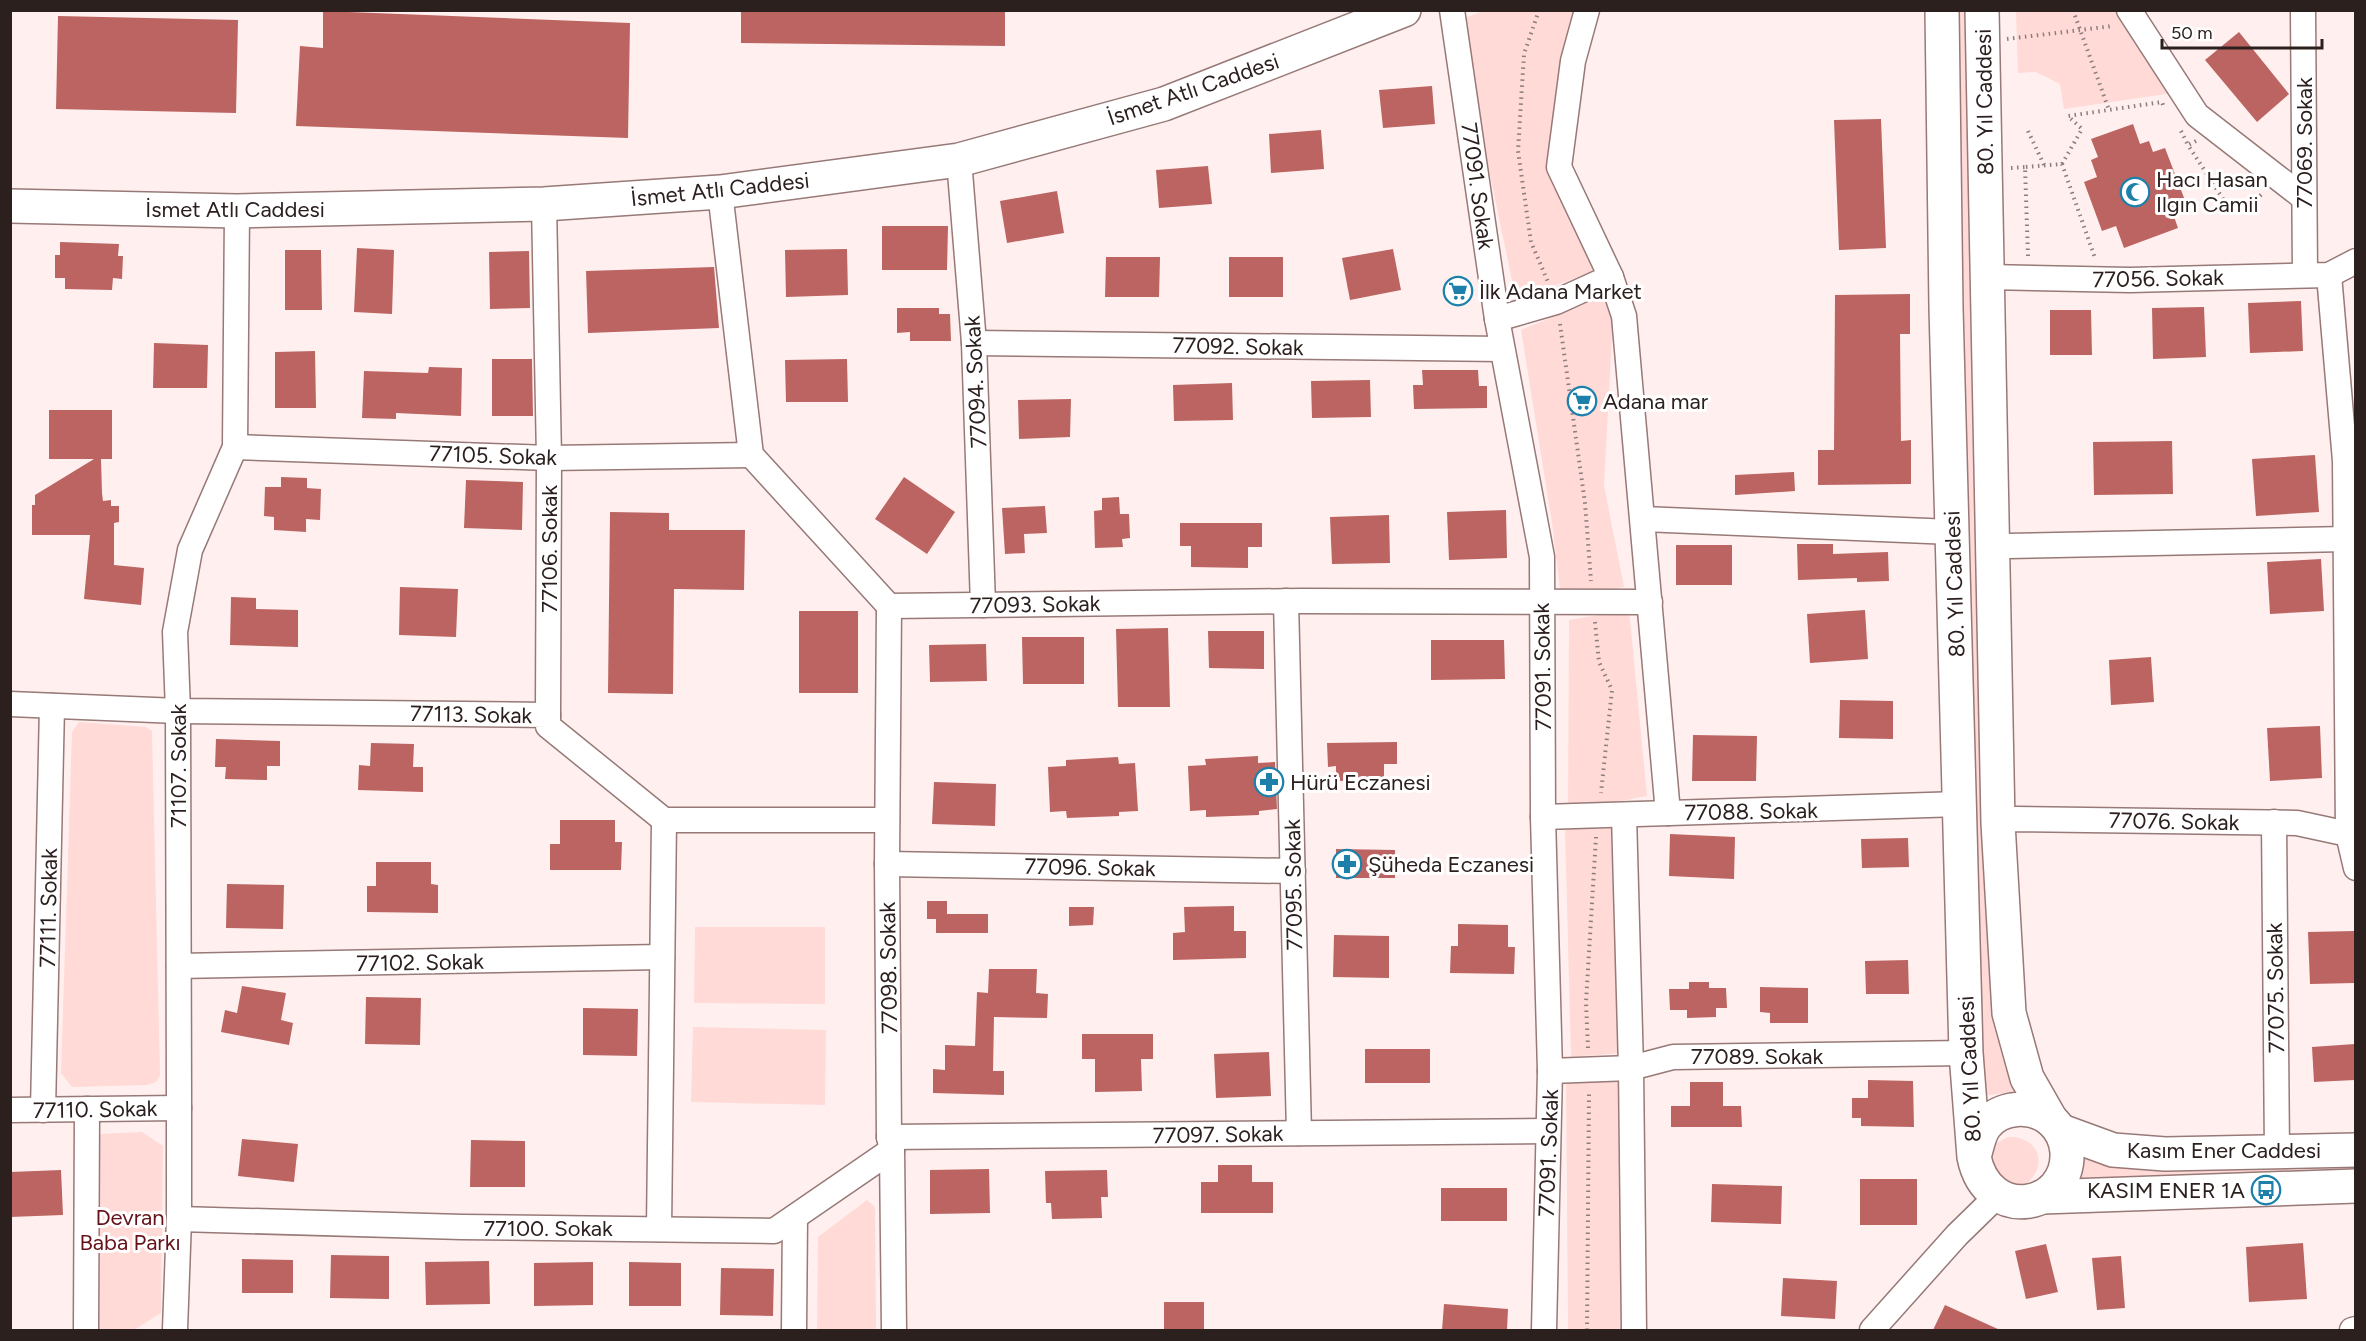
<svg xmlns="http://www.w3.org/2000/svg" width="2366" height="1341" viewBox="0 0 2366 1341" font-family="Figtree,sans-serif">
<style>
.green{fill:#ffdad7}
.building{fill:#bb6461}
.lines{fill:none;stroke-linecap:round;stroke-linejoin:round}
.minor-casing{stroke:#977977;stroke-width:27}
.secondary-casing{stroke:#977977;stroke-width:36}
.path{stroke:#8b7e7d;stroke-width:4;stroke-dasharray:1.5 4.5;stroke-linecap:butt}
.minor{stroke:#fff;stroke-width:24}
.secondary{stroke:#fff;stroke-width:33}
.labels{text-anchor:middle;stroke-width:6;stroke-linejoin:round;paint-order:stroke}
.street-label{font-size:22px;fill:#2c201f;stroke:#fff}
.poi-label{font-size:22px;fill:#2c201f;stroke:#fff;text-anchor:start}
.park-label{font-size:22px;fill:#641218;stroke:#fff}
</style>
<rect width="100%" height="100%" fill="#fff0ef"/>
<!-- green -->
<g class="green">
<path d="M1483,11H1576L1551,164L1569,219L1594,271L1516,300L1488,165L1465,18Z"/>
<path d="M1954,11H1968L1988,943L1996,1016L2017,1091L1983,1096Z"/>
<path d="M2016,11H2125L2173,93L2064,109L2060,84L2036,72L2018,73Z"/>
<path d="M1607,295L1613,315L1604,486L1624,587L1561,596L1552,523L1521,330Z"/>
<path d="M1629,610L1647,796L1568,811L1569,620Z"/>
<path d="M79,722L146,727L152,731L160,1075L156,1082L147,1085L72,1087L61,1073L72,732Z"/>
<path d="M1618,828L1622,1053L1571,1057L1565,829Z"/>
<path d="M695,927H825V1004L694,1003Z"/>
<path d="M693,1027L826,1030L825,1105L691,1102Z"/>
<path d="M1622,1080L1625,1330H1568L1566,1082Z"/>
<path d="M142,1132L163,1146L161,1313L134,1330H97L98,1134Z"/>
<path d="M2008,1137C2039,1135 2050,1168 2024,1185L2000,1183L1989,1153L1993,1145Z"/>
<path d="M2074,1148L2355,1162V1174L2229,1179L2068,1178Z"/>
<path d="M867,1200L875,1207L876,1330H817L818,1237Z"/>
</g>
<!-- building -->
<g class="building">
<path d="M741,10H1005V46L741,43Z"/>
<path d="M323,11L630,23L628,138L296,126L300,46L323,48Z"/>
<path d="M58,16L238,20L236,113L56,109Z"/>
<path d="M2239,32L2289,94L2257,122L2205,60Z"/>
<path d="M1432,86L1435,124L1383,128L1379,90Z"/>
<path d="M1881,119L1886,248L1839,250L1834,120Z"/>
<path d="M2133,124L2140,144L2149,141L2153,152L2165,148L2186,203L2171,208L2178,228L2124,248L2116,226L2102,231L2084,182L2097,177L2091,160L2098,157L2091,139Z"/>
<path d="M1321,130L1324,169L1271,173L1269,134Z"/>
<path d="M1208,166L1212,204L1159,208L1156,170Z"/>
<path d="M1057,191L1064,233L1007,243L1000,201Z"/>
<path d="M882,226H948L947,270H882Z"/>
<path d="M60,242L119,244L118,256H123L122,279L113,278L112,290L65,289V278H55V255H60Z"/>
<path d="M357,248L394,250L392,314L354,312Z"/>
<path d="M847,249L848,295L786,297L785,250Z"/>
<path d="M1393,249L1401,290L1350,300L1342,258Z"/>
<path d="M285,250H321L322,310H285Z"/>
<path d="M529,251L530,308L490,309L489,252Z"/>
<path d="M1106,257H1160L1159,297H1105Z"/>
<rect x="1229" y="257" width="54" height="40"/>
<path d="M714,267L719,328L588,333L586,271Z"/>
<path d="M1910,294V334H1900L1901,441L1911,440V484L1818,485V450H1834L1835,295Z"/>
<path d="M2301,301L2303,351L2250,353L2248,303Z"/>
<path d="M2204,307L2206,357L2153,359L2152,308Z"/>
<path d="M897,308H939V314H950L951,341H910V332L897,333Z"/>
<path d="M2050,310H2091L2092,355H2050Z"/>
<path d="M154,343L208,345L207,388H153Z"/>
<path d="M315,351L316,408H275V352Z"/>
<path d="M492,359H532L533,416H492Z"/>
<path d="M847,359L848,402H786L785,360Z"/>
<path d="M429,367L462,368L461,416L396,413V419L362,418L364,371L428,373Z"/>
<path d="M1422,370H1478L1479,386H1487V408L1414,409L1413,385H1423Z"/>
<path d="M1370,380L1371,417L1312,418L1311,381Z"/>
<path d="M1232,383L1233,420L1174,421L1173,385Z"/>
<path d="M1071,399L1070,437L1019,439L1018,400Z"/>
<path d="M49,410H112V459H101L102,493L103,501L111,500V506H119V522L114,523V565L144,568L141,605L84,599L90,535H32V505H35V495L94,459H49Z"/>
<path d="M2172,441L2173,494L2094,495L2093,442Z"/>
<path d="M2315,455L2319,512L2256,516L2252,459Z"/>
<path d="M1794,472L1795,491L1735,495V475Z"/>
<path d="M281,477L307,478V488L321,489L320,520L306,519V532L274,530V517L264,516L265,487H281Z"/>
<path d="M904,477L955,512L927,554L875,519Z"/>
<path d="M466,480L523,482L522,530L464,528Z"/>
<path d="M1119,497L1120,514H1129L1130,538L1122,539L1123,547L1095,548L1094,511L1102,510V498Z"/>
<path d="M1045,506L1047,533L1024,534L1025,553L1005,554L1002,508Z"/>
<path d="M1506,510L1507,558L1449,560L1447,512Z"/>
<path d="M610,512L669,513V530H745L744,590L674,589L673,694L608,693Z"/>
<path d="M1389,515L1390,563L1332,564L1330,517Z"/>
<path d="M1180,523H1262V547H1248V568L1191,567V546H1180Z"/>
<path d="M1797,544H1833V554L1888,552L1889,581L1857,582V578L1798,580Z"/>
<rect x="1676" y="545" width="56" height="40"/>
<path d="M2321,559L2324,611L2270,614L2267,562Z"/>
<path d="M400,587L458,589L456,637L399,635Z"/>
<path d="M231,597L256,598V609L298,610V647L230,645Z"/>
<path d="M1865,610L1868,659L1810,663L1807,614Z"/>
<rect x="799" y="611" width="59" height="82"/>
<path d="M1168,628L1170,707H1118L1116,629Z"/>
<path d="M1208,631H1264V669L1209,668Z"/>
<path d="M1022,637H1084V684H1023Z"/>
<path d="M1431,640H1504L1505,679L1431,680Z"/>
<path d="M986,644L987,681L930,682L929,645Z"/>
<path d="M2151,657L2154,702L2111,705L2109,660Z"/>
<path d="M1840,700L1893,701V739L1839,738Z"/>
<path d="M2320,726L2322,778L2270,781L2267,728Z"/>
<path d="M1693,735L1757,736L1756,781H1692Z"/>
<path d="M216,739L280,741V766H267V780L225,779L226,767H215Z"/>
<path d="M1397,742V764H1384V780L1336,781V766L1328,767L1327,743Z"/>
<path d="M371,743L414,744L413,767H423V792L358,790L359,765L370,766Z"/>
<path d="M1258,756V763L1275,762L1277,809L1259,811V815L1206,817V810L1190,811L1188,766L1206,765L1205,759Z"/>
<path d="M1118,757L1119,764L1135,763L1138,811L1119,812V816L1067,818L1066,811L1050,812L1048,767L1066,766V760Z"/>
<path d="M934,782L996,784L995,826L932,824Z"/>
<path d="M560,820H615V842H622L621,870H550V844H560Z"/>
<path d="M1670,834L1735,837L1734,879L1669,876Z"/>
<path d="M1908,838L1909,867L1862,868L1861,839Z"/>
<path d="M1336,849L1395,850V878H1336Z"/>
<path d="M376,862H431V884L438,885V913L367,912V886H376Z"/>
<path d="M227,884L284,885L283,929L226,928Z"/>
<path d="M927,901H947V914H988V933H936V919H927Z"/>
<path d="M1234,906V931H1246V958L1173,960V933L1185,932L1184,907Z"/>
<path d="M1069,907H1094L1093,925L1069,926Z"/>
<path d="M1458,924L1508,925V947H1515L1514,974L1450,973L1451,946H1458Z"/>
<path d="M2355,931V983L2310,984L2308,932Z"/>
<path d="M1334,935L1389,936V978L1333,977Z"/>
<path d="M1908,960L1909,994H1866L1865,961Z"/>
<path d="M989,969H1037L1036,993L1048,994L1047,1018L994,1017L993,1071H1004V1095L933,1093V1069L945,1070V1045L975,1046L977,992L988,993Z"/>
<path d="M1689,982H1709V988H1726L1727,1008H1716V1017L1687,1018V1010H1670L1669,989H1689Z"/>
<path d="M242,986L286,993L281,1020L293,1023L289,1045L221,1032L225,1010L237,1013Z"/>
<path d="M1760,987L1808,988V1023H1770V1013L1760,1012Z"/>
<path d="M366,997L421,998L420,1045L365,1044Z"/>
<path d="M583,1008L638,1009L637,1056L583,1055Z"/>
<path d="M1082,1034H1153V1059H1141L1142,1091L1095,1092V1059H1082Z"/>
<path d="M2355,1044V1080L2314,1082L2312,1047Z"/>
<rect x="1365" y="1049" width="65" height="34"/>
<path d="M1269,1052L1271,1096L1216,1098L1214,1054Z"/>
<path d="M1868,1080L1913,1081L1914,1127L1861,1126V1118H1852V1098H1868Z"/>
<path d="M1690,1082H1723V1106H1741L1742,1127H1671V1106H1690Z"/>
<path d="M242,1139L298,1144L294,1182L238,1176Z"/>
<path d="M471,1140L525,1141V1187H470Z"/>
<path d="M1218,1165H1252V1182H1273V1213H1201V1182H1218Z"/>
<path d="M989,1169L990,1213L930,1214V1170Z"/>
<path d="M61,1170L63,1215L10,1217V1172Z"/>
<path d="M1107,1170L1108,1197H1101L1102,1218L1052,1219L1051,1203H1046L1045,1171Z"/>
<rect x="1860" y="1179" width="57" height="46"/>
<path d="M1712,1184L1782,1186L1781,1224L1711,1222Z"/>
<rect x="1441" y="1188" width="66" height="33"/>
<path d="M2303,1243L2307,1299L2249,1302L2246,1247Z"/>
<path d="M2046,1244L2058,1292L2026,1299L2015,1251Z"/>
<path d="M331,1255L389,1256V1299L330,1298Z"/>
<path d="M2121,1256L2125,1308L2097,1310L2092,1258Z"/>
<path d="M242,1259L293,1260V1293H242Z"/>
<path d="M489,1261L490,1304L426,1305L425,1262Z"/>
<path d="M593,1262V1305L534,1306V1263Z"/>
<path d="M629,1262L681,1263V1306H629Z"/>
<path d="M721,1268L774,1269L773,1316L720,1315Z"/>
<path d="M1783,1278L1837,1281L1835,1319L1781,1316Z"/>
<rect x="1164" y="1302" width="40" height="28"/>
<path d="M1444,1304L1508,1309L1507,1330H1442Z"/>
<path d="M1945,1305L2000,1330H1933Z"/>
</g>
<g class="lines">
<!-- minor casing -->
<g class="minor-casing">
<g id="minor">
<path d="M1452,10L1497,319L1542,557L1543,817L1550,1071L1544,1330"/>
<path d="M1587,10L1573,61L1559,167L1611,277L1624,316L1668,813"/>
<path d="M2129,10L2197,115L2304,198"/>
<path d="M2303,10L2305,275"/>
<path d="M959,160L974,343L983,605"/>
<path d="M720,192L751,455L889,606L1301,601L1650,602"/>
<path d="M544,204L549,458L548,715"/>
<path d="M2329,275L2345,461L2348,834L2356,868"/>
<path d="M1988,277L2130,280L2329,275L2356,261"/>
<path d="M1497,319L1556,302L1611,277"/>
<path d="M974,343L1502,349"/>
<path d="M235,447L549,458L751,455"/>
<path d="M1643,519L1952,532"/>
<path d="M1994,548L2007,546L2346,539"/>
<path d="M1286,601L1299,1133"/>
<path d="M889,606L887,864L889,1137L892,1150L894,1330"/>
<path d="M10,704L178,711L548,715V726L664,820H887"/>
<path d="M1624,815L1631,1068L1634,1330"/>
<path d="M1543,817L1960,804"/>
<path d="M2274,822L2277,1153"/>
<path d="M1998,823L2015,819L2297,823L2348,834"/>
<path d="M887,864L1293,871"/>
<path d="M179,966L662,957"/>
<path d="M1550,1071L1631,1068L1673,1057L1966,1053"/>
<path d="M10,1110L179,1108"/>
<path d="M43,1110L52,706"/>
<path d="M889,1137L1547,1131"/>
<path d="M179,1219L462,1227L774,1231L892,1150"/>
<path d="M659,1229L664,820"/>
<path d="M86,1330L87,1109"/>
<path d="M175,1330L179,1219V1108L178,711L175,632L190,550L235,447L237,211"/>
<path d="M794,1330L795,1217"/>
<path d="M1872,1330L1957,1235L1997,1196"/>
<path d="M2352,1330L2356,1329"/>
</g>
</g>
<!-- secondary casing -->
<g class="secondary-casing">
<g id="secondary">
<path d="M1942,10L1946,308L1966,1053L1974,1157C1988,1225 2070,1209 2067,1152C2066,1140 2060,1128 2051,1120C2032,1104 2000,1106 1985,1126C1979,1134 1977,1147 1974,1157"/>
<path d="M1982,10L1998,823L2009,1013L2027,1078L2051,1120"/>
<path d="M10,206L237,211L544,204L720,192L959,160L1164,104L1404,10"/>
<path d="M2061,1131L2113,1150L2165,1154L2356,1150"/>
<path d="M2042,1197L2356,1186"/>
</g>
</g>
<!-- path -->
<g class="path">
<path d="M1539,10L1524,54L1518,151L1531,242L1548,282"/>
<path d="M2073,10L2109,110"/>
<path d="M2007,39L2113,26"/>
<path d="M2028,131L2044,165"/>
<path d="M2181,131L2188,145"/>
<path d="M2196,141L2188,145L2225,202L2254,201L2263,193"/>
<path d="M2062,164L2082,129L2068,116L2162,102L2163,105"/>
<path d="M2011,168L2025,167"/>
<path d="M2028,256L2025,167L2062,164L2095,258"/>
<path d="M1560,324L1585,503L1591,581"/>
<path d="M1595,622L1599,662L1612,690L1601,793"/>
<path d="M1588,1048L1586,1002L1596,837"/>
<path d="M1587,1330L1589,1091"/>
</g>
<!-- minor -->
<use href="#minor" class="minor"/>
<!-- secondary -->
<use href="#secondary" class="secondary"/>
</g>
<!-- icons -->
<defs>
<g id="mosque-ring" transform="scale(1.5)"><circle r="9.5" fill="#fff" stroke="#1c80ab" stroke-width="1.5"/><path d="M3.5-4.9A6 6 0 1 0 3.5 4.9A5 5 0 1 1 3.5-4.9Z" fill="#1c80ab"/></g>
<g id="supermarket-ring" transform="scale(1.5)"><circle r="9.5" fill="#fff" stroke="#1c80ab" stroke-width="1.5"/><path d="M-6-5.5h2.5l.6 2H6L4.5 2H-2.5L-4.4-4H-6ZM-1.5 3.2a1.3 1.3 0 1 0 .1 0ZM3 3.2a1.3 1.3 0 1 0 .1 0Z" fill="#1c80ab"/></g>
<g id="pharmacy-ring" transform="scale(1.5)"><circle r="9.5" fill="#fff" stroke="#1c80ab" stroke-width="1.5"/><path d="M-2-6h4v4h4v4h-4v4h-4v-4h-4v-4h4Z" fill="#1c80ab"/></g>
<g id="bus-ring" transform="scale(1.5)"><circle r="9.5" fill="#fff" stroke="#1c80ab" stroke-width="1.5"/><path d="M-5-6H5V4H4V6H2V4H-2V6H-4V4H-5ZM-3.5-4V0h7V-4ZM-3.5 1.2v1.5H-2V1.2ZM2 1.2v1.5H3.5V1.2Z" fill="#1c80ab"/></g>
</defs>
<g fill-rule="evenodd">
<use href="#mosque-ring" x="2135" y="192"/>
<use href="#supermarket-ring" x="1458" y="291"/>
<use href="#supermarket-ring" x="1582" y="401"/>
<use href="#pharmacy-ring" x="1269" y="782"/>
<use href="#pharmacy-ring" x="1347" y="864"/>
<use href="#bus-ring" x="2266" y="1190"/>
</g>
<g class="labels">
<!-- street labels -->
<g class="street-label">
<text transform="translate(1193 89) rotate(-19)" y="8">İsmet Atlı Caddesi</text>
<text transform="translate(1984 102) rotate(-91)" y="8">80. Yıl Caddesi</text>
<text transform="translate(2304 143) rotate(-90)" y="8">77069. Sokak</text>
<text transform="translate(1478 186) rotate(82)" y="8">77091. Sokak</text>
<text transform="translate(720 189) rotate(-6)" y="8">İsmet Atlı Caddesi</text>
<text x="235" y="217">İsmet Atlı Caddesi</text>
<text transform="translate(2158 278) rotate(-1)" y="8">77056. Sokak</text>
<text transform="translate(1238 346) rotate(1)" y="8">77092. Sokak</text>
<text transform="translate(975 382) rotate(-93)" y="8">77094. Sokak</text>
<text transform="translate(493 455) rotate(2)" y="8">77105. Sokak</text>
<text transform="translate(549 549) rotate(-90)" y="8">77106. Sokak</text>
<text transform="translate(1954 584) rotate(-92)" y="8">80. Yıl Caddesi</text>
<text transform="translate(1035 604) rotate(-1)" y="8">77093. Sokak</text>
<text transform="translate(1542 667) rotate(-91)" y="8">77091. Sokak</text>
<text transform="translate(471 714) rotate(1)" y="8">77113. Sokak</text>
<text transform="translate(178 766) rotate(-90)" y="8">71107. Sokak</text>
<text transform="translate(1751 811) rotate(-1)" y="8">77088. Sokak</text>
<text transform="translate(2174 821) rotate(1)" y="8">77076. Sokak</text>
<text transform="translate(1090 867) rotate(1)" y="8">77096. Sokak</text>
<text transform="translate(1293 885) rotate(-91)" y="8">77095. Sokak</text>
<text transform="translate(48 908) rotate(-89)" y="8">77111. Sokak</text>
<text transform="translate(420 962) rotate(-1)" y="8">77102. Sokak</text>
<text transform="translate(888 968) rotate(-91)" y="8">77098. Sokak</text>
<text transform="translate(2275 988) rotate(-91)" y="8">77075. Sokak</text>
<text x="1757" y="1064">77089. Sokak</text>
<text transform="translate(1969 1069) rotate(-93)" y="8">80. Yıl Caddesi</text>
<text transform="translate(95 1109) rotate(-1)" y="8">77110. Sokak</text>
<text transform="translate(1218 1134) rotate(-1)" y="8">77097. Sokak</text>
<text x="2224" y="1158">Kasım Ener Caddesi</text>
<text transform="translate(1548 1153) rotate(-88)" y="8">77091. Sokak</text>
<text x="548" y="1236">77100. Sokak</text>
</g>
<!-- poi labels -->
<g class="poi-label">
<text x="2156" y="187">Hacı Hasan<tspan x="2156" dy="25">Ilgın Camii</tspan></text>
<text x="1479" y="299">İlk Adana Market</text>
<text x="1603" y="409">Adana mar</text>
<text x="1290" y="790">Hürü Eczanesi</text>
<text x="1368" y="872">Şüheda Eczanesi</text>
<text x="2245" y="1198" text-anchor="end">KASIM ENER 1A</text>
</g>
<!-- park labels -->
<g class="park-label">
<text x="130" y="1225">Devran<tspan x="130" dy="25">Baba Parkı</tspan></text>
</g>
</g>
<!-- border -->
<rect width="2366" height="1341" fill="none" stroke="#2c201f" stroke-width="24"/>
<!-- scale -->
<path d="M2162 39v9h160v-9" fill="none" stroke="#2c201f" stroke-width="3"/>
<text x="2171" y="39" font-size="18" fill="#2c201f" stroke="#ffffff" stroke-width="4.5" paint-order="stroke">50 m</text>
</svg>
